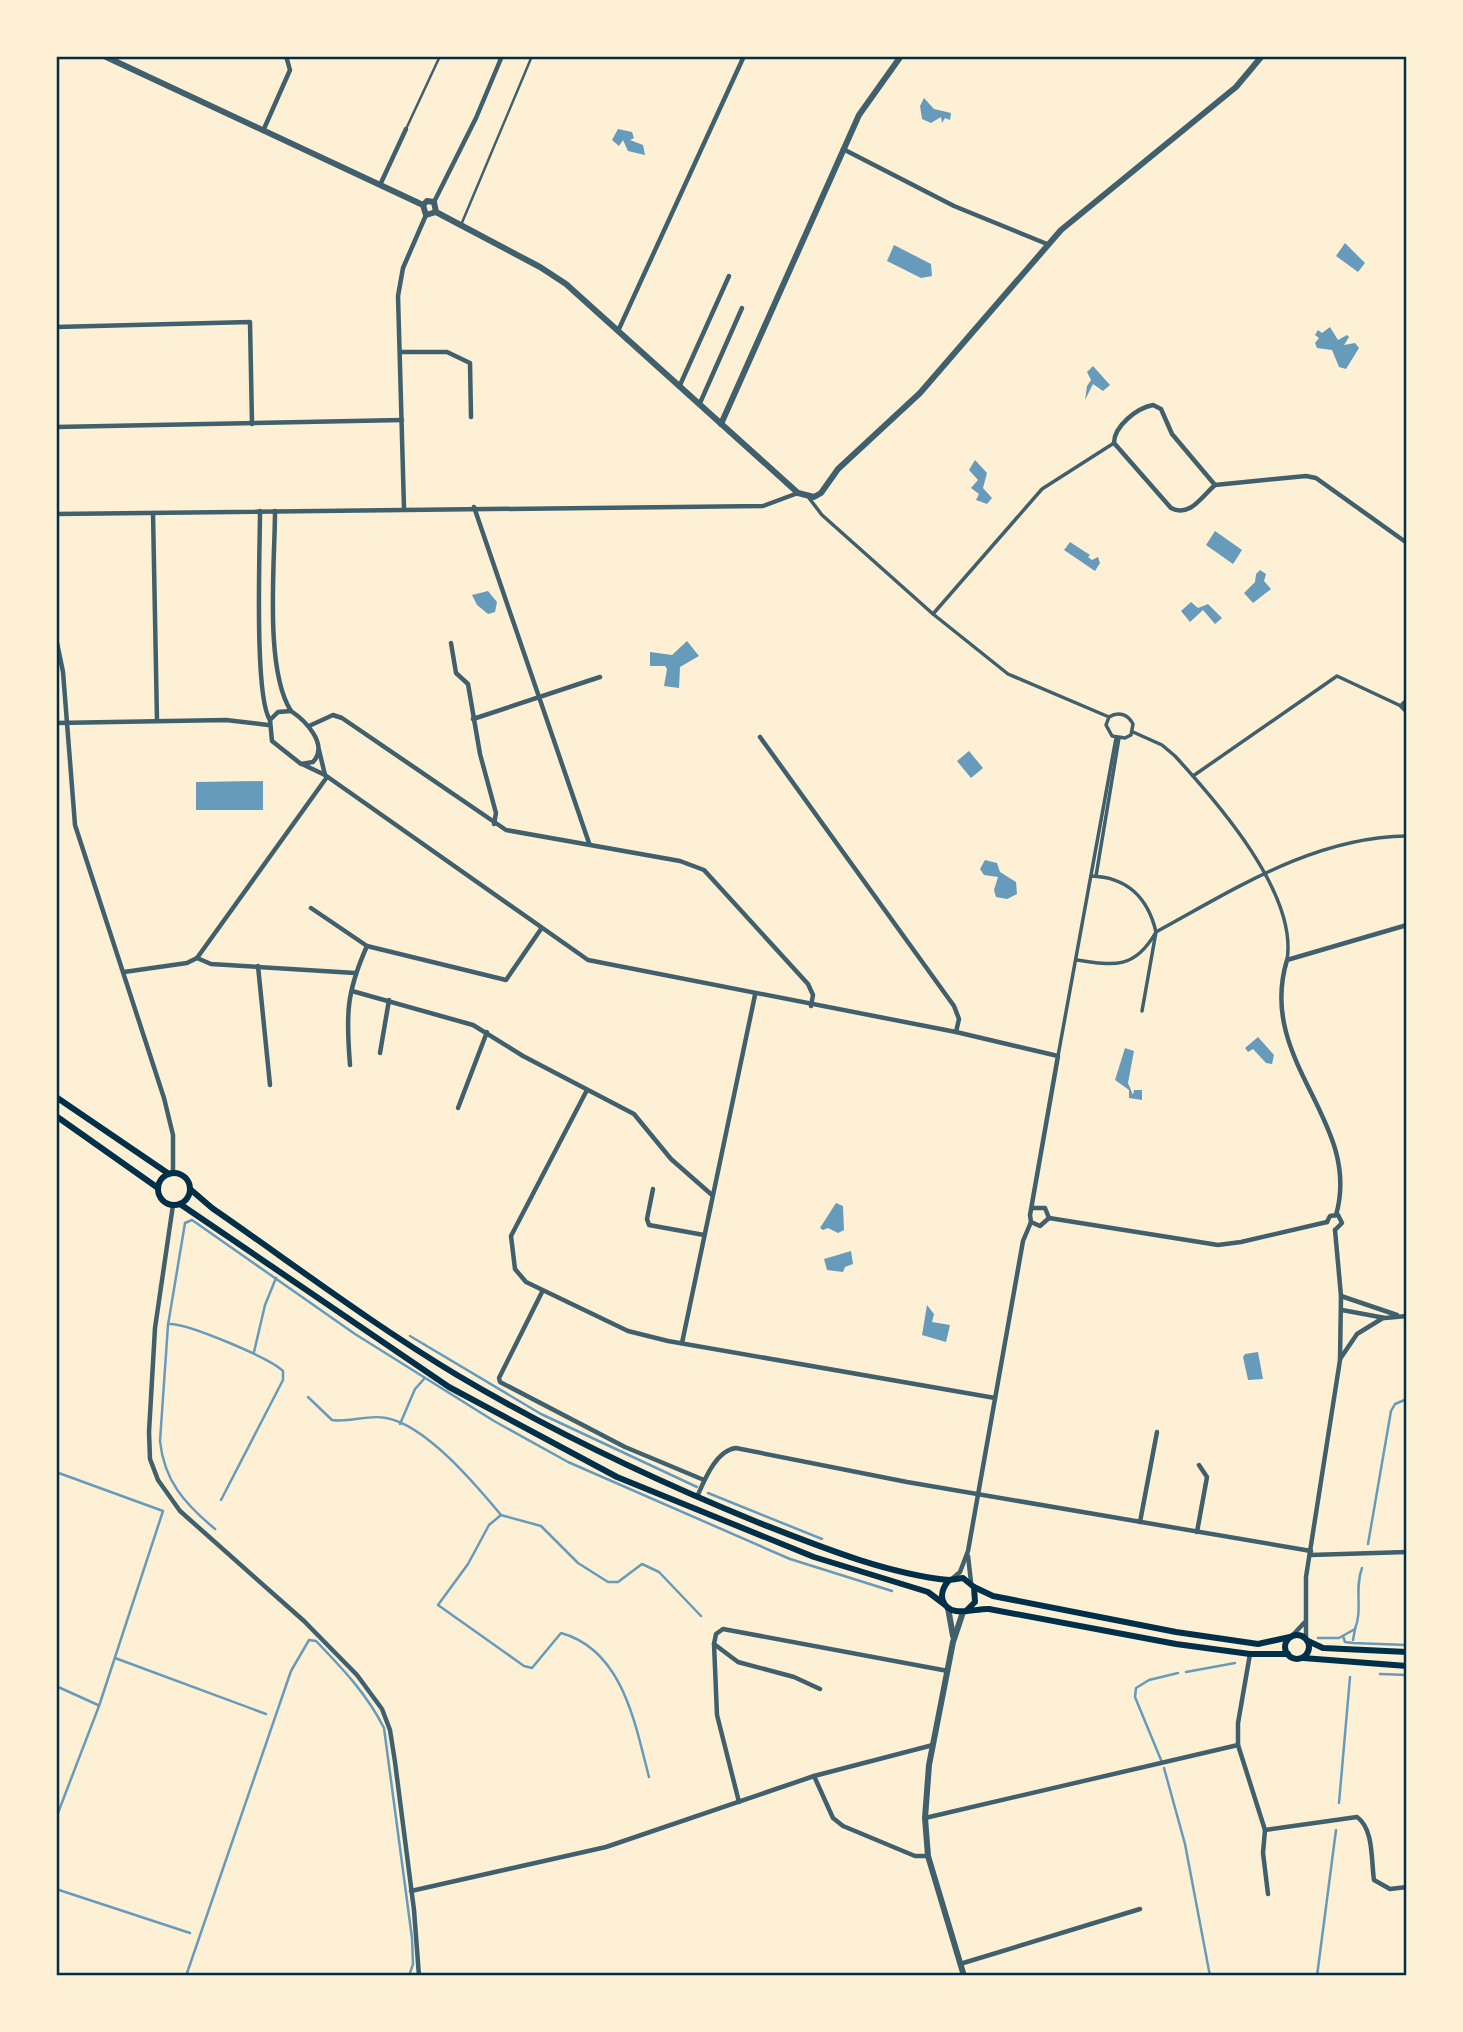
<svg xmlns="http://www.w3.org/2000/svg" width="1463" height="2032" viewBox="0 0 1463 2032" font-family="'Nunito Sans',sans-serif">
<style>
.water{fill:#669bbc}
.lines{fill:none;stroke-linecap:round;stroke-linejoin:round}
.stream{stroke:#669bbc;stroke-width:2.5}
.service{stroke:#3f606c;stroke-width:2.5}
.pedestrian{stroke:#3f606c;stroke-width:3.5}
.minor{stroke:#3f606c;stroke-width:4.5}
.tertiary{stroke:#3f606c;stroke-width:6}
.secondary{stroke:#003049;stroke-width:6}
.neatline{fill:none;stroke:#003049;stroke-width:2.5}
</style>
<rect width="100%" height="100%" fill="#fdf0d5"/>
<!-- water -->
<g class="water">
<path d="M924,98L934,109L951,113L950,120L945,118L942,123L941,117L931,123L922,119L920,106Z"/>
<path d="M618,129L632,132L634,138L630,140L643,145L645,155L628,151L623,140L619,146L612,140Z"/>
<path d="M1345,243L1365,263L1358,272L1336,256Z"/>
<path d="M894,245L931,264L932,276L921,278L887,261Z"/>
<path d="M1330,327L1338,340L1347,335L1349,337L1344,345L1355,343L1359,348L1346,369L1339,367L1332,350L1317,348L1315,343L1319,338L1315,335L1318,330L1322,333Z"/>
<path d="M1093,366L1110,385L1103,391L1093,384L1085,400L1087,386L1091,380L1087,372Z"/>
<path d="M975,460L987,473L983,488L992,498L987,504L976,500L979,494L971,488L978,480L969,470Z"/>
<path d="M1215,531L1242,550L1233,564L1206,545Z"/>
<path d="M1070,542L1090,555L1088,557L1092,560L1098,557L1100,563L1095,571L1064,550Z"/>
<path d="M1260,570L1266,574L1264,581L1271,589L1253,603L1244,593L1255,582L1256,574Z"/>
<path d="M488,591L497,602L495,612L488,614L477,605L472,595Z"/>
<path d="M1191,602L1198,608L1208,604L1222,618L1215,624L1203,610L1190,622L1181,611Z"/>
<path d="M687,641L699,656L680,667L679,688L664,686L667,669L665,666H650V652L672,655Z"/>
<path d="M969,751L983,768L971,778L957,761Z"/>
<path d="M263,781V810H196V782Z"/>
<path d="M985,860L997,863L1000,872L1016,882L1017,894L1007,899L996,897L994,890L998,877L984,875L980,869Z"/>
<path d="M1258,1037L1274,1055L1272,1064L1266,1063L1253,1049L1248,1052L1245,1048Z"/>
<path d="M1125,1048L1134,1051L1128,1083L1133,1095L1134,1090H1142V1100L1129,1098V1090L1115,1080Z"/>
<path d="M836,1203L843,1206L844,1230L838,1233L828,1228L823,1230L820,1228Z"/>
<path d="M851,1251L853,1264L845,1267L843,1272L827,1270L824,1259Z"/>
<path d="M927,1305L934,1314L932,1322L950,1325L946,1342L922,1335Z"/>
<path d="M1258,1352L1263,1379L1248,1380L1243,1357L1245,1354Z"/>
</g>
<g class="lines">
<!-- stream -->
<g class="stream">
<path d="M169,1324C187,1323 270,1358 283,1371V1380L221,1500"/>
<path d="M410,1336L541,1414L697,1487"/>
<path d="M254,1352L265,1305L276,1278"/>
<path d="M308,1397L332,1420C350,1423 368,1414 386,1418C426,1425 476,1485 501,1515"/>
<path d="M400,1424L415,1389L424,1379"/>
<path d="M56,1472L163,1511L99,1706L56,1818"/>
<path d="M708,1493L822,1539"/>
<path d="M215,1529C185,1504 164,1481 160,1441L168,1325L185,1223L192,1220L355,1334L494,1421L568,1462L790,1559L892,1591"/>
<path d="M1368,1544L1391,1411L1395,1404L1407,1399"/>
<path d="M1343,1636L1345,1642L1353,1643L1407,1645"/>
<path d="M1318,1638H1339L1355,1629C1363,1609 1354,1589 1362,1568"/>
<path d="M1353,1640L1355,1629"/>
<path d="M115,1658L266,1714"/>
<path d="M1186,1672L1235,1663"/>
<path d="M1380,1674L1407,1675"/>
<path d="M56,1686L98,1705"/>
<path d="M1161,1760L1135,1697L1136,1688L1149,1680L1178,1673"/>
<path d="M1164,1768L1185,1844L1210,1976"/>
<path d="M649,1777C635,1724 623,1650 561,1633L532,1668L524,1666L438,1605L468,1564L489,1525L501,1515L541,1526L578,1563L608,1582H618L642,1564L659,1572L701,1616"/>
<path d="M1339,1803L1350,1677"/>
<path d="M56,1889L190,1933"/>
<path d="M186,1976L291,1671L309,1640L316,1641C342,1668 367,1694 384,1728L412,1938L413,1964L409,1976"/>
<path d="M1317,1976L1336,1830"/>
</g>
<!-- service -->
<g class="service">
<path d="M406,129L440,56"/>
<path d="M461,225L532,56"/>
</g>
<!-- pedestrian -->
<g class="pedestrian">
<path d="M809,498L822,515L933,614L1008,674L1109,717C1118,711 1128,714 1133,724L1131,735L1125,738L1112,736L1106,725L1109,717"/>
<path d="M933,614L1042,489L1114,443"/>
<path d="M1133,732L1162,745L1175,756C1218,803 1298,894 1287,960"/>
<path d="M1193,776L1337,676L1401,706"/>
<path d="M1096,876L1119,738"/>
<path d="M1077,960C1115,966 1135,969 1156,932C1148,898 1127,877 1091,876"/>
<path d="M1142,1011L1156,932C1235,889 1314,837 1407,836"/>
<path d="M1058,1056L1116,738"/>
</g>
<!-- minor -->
<g class="minor">
<path d="M263,131L290,70L286,56"/>
<path d="M843,149L954,206L1047,244"/>
<path d="M380,185L406,129"/>
<path d="M434,202L476,118L502,56"/>
<path d="M56,327L250,322L252,424"/>
<path d="M618,331L744,56"/>
<path d="M400,352H447L470,363L471,417"/>
<path d="M680,385L729,276"/>
<path d="M700,403L742,308"/>
<path d="M1153,405L1161,409L1172,434L1215,485C1202,496 1190,518 1171,508L1114,443C1114,426 1137,408 1153,405Z"/>
<path d="M56,427L402,420"/>
<path d="M1215,485L1306,476L1316,478L1407,543"/>
<path d="M474,507L589,843"/>
<path d="M404,508L398,296L403,268L426,215"/>
<path d="M260,511C260,548 254,697 270,720"/>
<path d="M275,511C275,562 264,669 291,711"/>
<path d="M153,513L157,721"/>
<path d="M56,514L763,506L798,493"/>
<path d="M56,638L63,672L75,825L164,1098L173,1135V1174"/>
<path d="M451,643L456,673L468,684L480,754L496,813L494,824"/>
<path d="M1407,700L1401,706L1407,712"/>
<path d="M291,711C306,721 329,745 313,762L301,764L272,741L270,720L278,712Z"/>
<path d="M473,719L600,677"/>
<path d="M56,723L226,720L268,725"/>
<path d="M309,726L333,715L342,718L506,830L680,861L704,870L808,984L813,995L811,1006"/>
<path d="M760,737L954,1006L959,1019L956,1032"/>
<path d="M302,764L325,775L319,750"/>
<path d="M325,775L588,960L956,1032L1058,1056L1030,1215L1031,1222L1023,1241L968,1551L960,1572L953,1578"/>
<path d="M311,908L367,946L506,980L541,929"/>
<path d="M197,958L211,964L355,973"/>
<path d="M258,966L270,1085"/>
<path d="M124,972L187,963L197,958L327,777"/>
<path d="M352,991L473,1025L523,1056L634,1114L671,1159L712,1195"/>
<path d="M380,1053L389,1000"/>
<path d="M350,1065C346,1015 346,993 367,946"/>
<path d="M587,1090L511,1236L515,1269L526,1282L628,1331L668,1341L995,1398"/>
<path d="M458,1108L487,1032"/>
<path d="M653,1189L647,1219L649,1225L704,1235"/>
<path d="M173,1205L155,1328L149,1432L150,1459L158,1480L180,1511L304,1621L357,1675L382,1709L390,1730L395,1762L414,1910L419,1976"/>
<path d="M1033,1208H1045L1049,1218"/>
<path d="M1336,1215C1363,1121 1256,1062 1287,960L1407,925"/>
<path d="M1049,1218L1218,1245L1241,1242L1327,1222"/>
<path d="M1031,1222L1040,1226L1049,1218"/>
<path d="M1327,1222L1330,1216L1338,1215L1342,1223L1335,1230"/>
<path d="M542,1292L499,1378L500,1382L625,1447L704,1480"/>
<path d="M1341,1296L1397,1315"/>
<path d="M1342,1310L1385,1318L1407,1316"/>
<path d="M682,1343L755,995"/>
<path d="M1340,1359L1357,1334L1383,1318"/>
<path d="M697,1497C704,1481 716,1450 736,1448L907,1482L1311,1551"/>
<path d="M1140,1522L1157,1432"/>
<path d="M1197,1532L1207,1477L1199,1465"/>
<path d="M1310,1555L1407,1552"/>
<path d="M968,1556L971,1582"/>
<path d="M1292,1636L1304,1623"/>
<path d="M1306,1638V1577L1340,1360L1341,1296L1335,1230"/>
<path d="M714,1644L717,1715L739,1802"/>
<path d="M1250,1654L1238,1723V1745L1265,1830L1263,1853L1268,1894"/>
<path d="M820,1689L794,1677L738,1662L714,1644L716,1634L723,1629L948,1671"/>
<path d="M814,1776L833,1818L843,1826L915,1856H928"/>
<path d="M925,1818L1238,1745"/>
<path d="M1265,1830L1357,1817C1374,1829 1371,1860 1374,1880L1390,1889L1407,1887"/>
<path d="M411,1891L606,1847L814,1776L933,1745"/>
<path d="M960,1964L1140,1909"/>
</g>
<!-- tertiary -->
<g class="tertiary">
<path d="M104,56L423,205"/>
<path d="M423,205L427,201L434,202L436,212"/>
<path d="M423,205L426,215L436,212"/>
<path d="M436,212L540,267L566,284L798,493L814,497L821,493L838,469L920,393L1061,230L1236,87L1262,56"/>
<path d="M721,424L859,115L901,56"/>
<path d="M948,1608L953,1636"/>
<path d="M963,1612L953,1642L929,1765L925,1818L928,1856L964,1976"/>
</g>
<!-- secondary -->
<g class="secondary">
<path d="M56,1097L169,1174"/>
<path d="M56,1116L158,1188"/>
<circle cx="174" cy="1189" r="16"/>
<path d="M190,1189L212,1208C293,1264 372,1324 457,1375C553,1432 654,1480 757,1522C816,1545 886,1574 949,1580"/>
<path d="M180,1204L449,1387L617,1477L814,1557L928,1592L944,1604"/>
<path d="M974,1587L993,1596L1176,1632L1258,1644L1290,1637"/>
<path d="M967,1610L975,1602L974,1587L963,1578L949,1580C944,1586 940,1593 943,1601C950,1619 975,1608 989,1609L1176,1644L1250,1654H1288"/>
<circle cx="1297" cy="1647" r="12"/>
<path d="M1308,1641L1323,1648L1407,1652"/>
<path d="M1303,1658L1407,1666"/>
</g>
</g>
<!-- border -->
<rect width="1463" height="2032" fill="none" stroke="#fdf0d5" stroke-width="116"/>
<rect x="58" y="58" width="1347" height="1916" class="neatline"/>
</svg>
